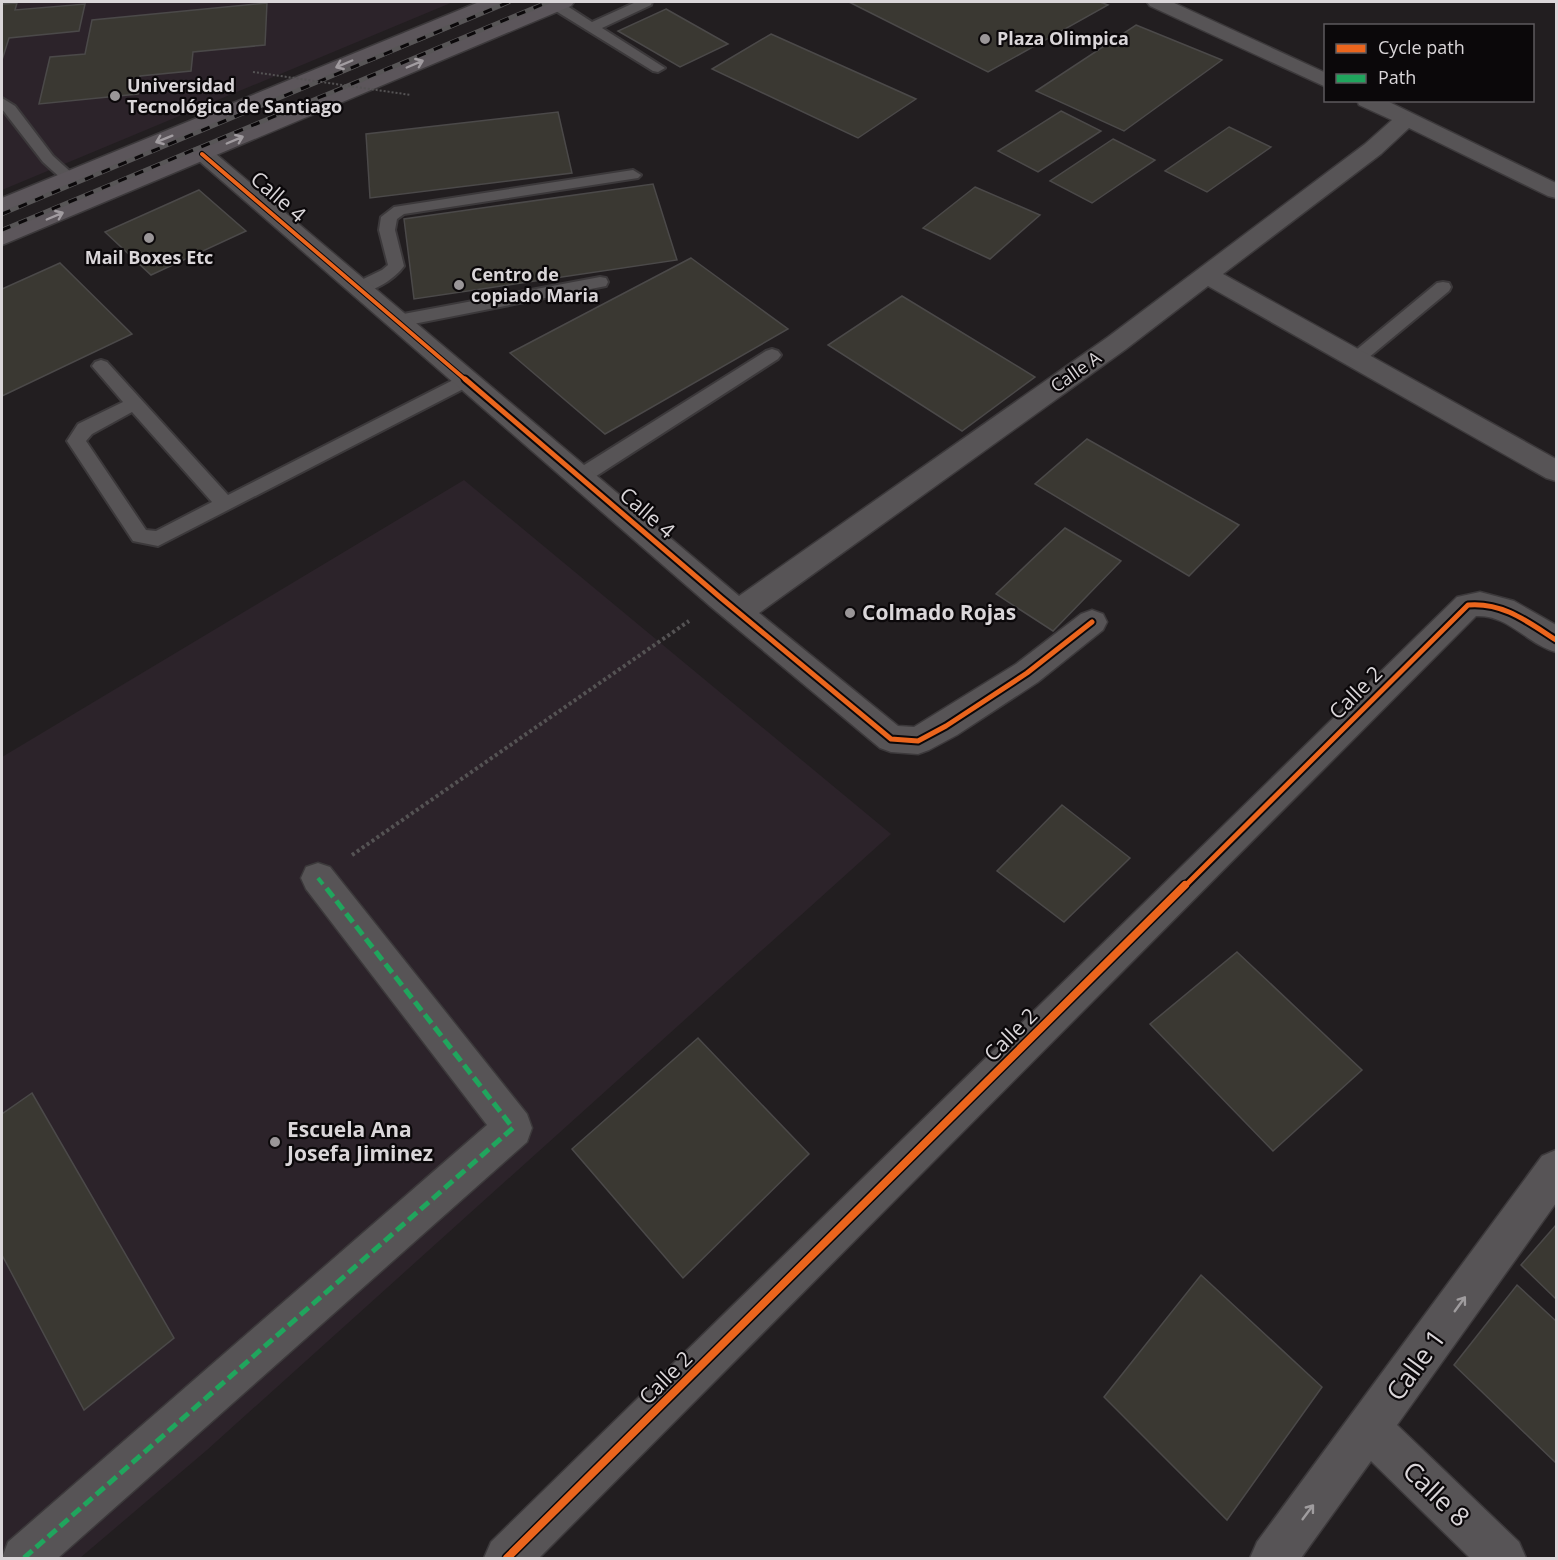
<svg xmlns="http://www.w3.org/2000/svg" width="1558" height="1560" viewBox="0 0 1558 1560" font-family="'Open Sans',sans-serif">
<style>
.built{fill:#2c232a}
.building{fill:#3a3832;stroke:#4b4949;stroke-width:1.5}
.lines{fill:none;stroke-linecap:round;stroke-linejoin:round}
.service-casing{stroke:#3c393b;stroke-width:4}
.pedestrian-casing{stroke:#3c393b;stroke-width:3}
.minor-casing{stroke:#3c393b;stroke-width:3}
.primary-casing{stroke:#3c393b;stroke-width:3}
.path{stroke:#555354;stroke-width:4;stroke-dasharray:3 3;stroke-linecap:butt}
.service{fill:#575456;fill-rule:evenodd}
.pedestrian{fill:#575456;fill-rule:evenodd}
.minor{fill:#575456;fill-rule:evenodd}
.primary{fill:#5c565b;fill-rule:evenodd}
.rail-casing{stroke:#585657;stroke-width:4.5}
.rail{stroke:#0b080a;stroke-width:3;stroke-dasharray:9;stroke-linecap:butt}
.path-bridge{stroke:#555354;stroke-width:2;stroke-dasharray:2 2;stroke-linecap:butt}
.quiet-far1{stroke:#20a55d;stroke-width:4;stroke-dasharray:8 4;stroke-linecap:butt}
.quiet{stroke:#20a55d;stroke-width:5;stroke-dasharray:11 5;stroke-linecap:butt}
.cycleway-far2-casing{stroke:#0b080a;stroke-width:6}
.cycleway-far1-casing{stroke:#0b080a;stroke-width:9}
.cycleway-casing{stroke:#0b080a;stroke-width:11}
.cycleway-far2{stroke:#eb651d;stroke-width:4}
.cycleway-far1{stroke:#eb651d;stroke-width:5}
.cycleway{stroke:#eb651d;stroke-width:8}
.oneway{stroke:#a19ca0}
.oneway2{stroke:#9f9c9e}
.poi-dot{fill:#9a9698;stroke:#0b080a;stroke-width:2}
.labels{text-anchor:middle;stroke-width:4.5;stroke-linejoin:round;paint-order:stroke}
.far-poi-label{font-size:18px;font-weight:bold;fill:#dad6d9;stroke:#0b080a;text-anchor:start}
.far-street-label{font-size:18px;fill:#dad6d9;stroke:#0b080a}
.street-label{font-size:21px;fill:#dad6d9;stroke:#0b080a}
.poi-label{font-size:21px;font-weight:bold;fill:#dad6d9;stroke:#0b080a;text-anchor:start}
.near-street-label{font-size:26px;fill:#dad6d9;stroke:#0b080a}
</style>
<rect width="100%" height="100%" fill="#221e20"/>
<!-- built -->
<g class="built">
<path d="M2,2H453L2,190Z"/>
<path d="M464,480L891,834L207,1450L80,1558H2V757Z"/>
</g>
<!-- building -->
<g class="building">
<path d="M849,2H1100L1108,5L988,72Z"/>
<path d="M17,3L15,10L85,4L79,31L9,38L2,60V4Z"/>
<path d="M267,3L265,45L193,52L191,71L140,76L138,94L39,104L50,57L85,54L92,20Z"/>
<path d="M666,9L728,44L680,67L618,31Z"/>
<path d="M1136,25L1222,60L1124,131L1036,91Z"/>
<path d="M771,34L916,99L858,138L712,69Z"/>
<path d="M1061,111L1101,131L1038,172L998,151Z"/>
<path d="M558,112L572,173L370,198L366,134Z"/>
<path d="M1229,127L1271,147L1207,192L1165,171Z"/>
<path d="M1113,139L1155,160L1092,203L1050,181Z"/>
<path d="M653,184L677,260L414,299L404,219Z"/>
<path d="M975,187L1040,215L990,259L923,228Z"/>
<path d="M199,190L246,231L151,275L105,232Z"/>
<path d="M691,258L788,329L605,434L510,353Z"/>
<path d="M60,263L132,334L2,396V289Z"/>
<path d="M902,296L1035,377L962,431L828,345Z"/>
<path d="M1087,439L1239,525L1189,576L1035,484Z"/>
<path d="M1065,528L1121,561L1053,631L996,594Z"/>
<path d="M1062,805L1130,858L1064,922L997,871Z"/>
<path d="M1237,952L1362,1070L1273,1151L1150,1024Z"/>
<path d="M698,1038L809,1154L683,1278L572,1149Z"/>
<path d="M32,1093L174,1338L84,1410L2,1255V1114Z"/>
<path d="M1556,1225V1299L1521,1265Z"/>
<path d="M1201,1275L1322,1387L1227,1520L1104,1397Z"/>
<path d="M1517,1285L1556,1321V1463L1454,1365Z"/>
</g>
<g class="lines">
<!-- service casing -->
<g class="service-casing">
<g id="service">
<path d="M551,2H561L592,22L636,2H652L651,5L602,28L665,68L658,72L653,71L551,8L549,5Z"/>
<path d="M2,98L15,106L53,156L74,175L77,178L74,181H64L43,162L2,109Z"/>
<path d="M633,170L641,175L638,178L404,214L397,219L395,230L404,266C395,279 369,296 353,292L351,288L353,284L382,270L388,265L379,230L381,217L394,207Z"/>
<path d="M600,277L606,278L608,282L606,286L398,327L392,325L389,321L392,317L398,315Z"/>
<path d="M1443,282L1449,283L1451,287L1449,291L1362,363H1350L1347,359L1350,355L1437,283Z"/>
<path d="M772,349L778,351L781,355L778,359L587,482L580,484L573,482L571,477L573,472L766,351Z"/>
<path d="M101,360L107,362L228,495L461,376H473L476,380L473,384L158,546L133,541L67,441L78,424L123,402L92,366L95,362ZM132,412L212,502L156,531L146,530L86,441L92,434Z"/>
</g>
</g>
<!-- pedestrian casing -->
<g class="pedestrian-casing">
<path id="pedestrian" d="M318,863L330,867L527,1114L532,1128L527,1142L58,1558H2L8,1542L487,1125L306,889L301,878L306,867Z"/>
</g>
<!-- minor casing -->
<g class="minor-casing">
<g id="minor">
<path d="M1147,2H1172L1326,73V87L1150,6Z"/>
<path d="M1357,100H1385L1556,183V198L1548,196L1409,128L1381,154L1223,274L1556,459V481L1546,478L1208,286L1126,349L759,613L898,726L914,727L1016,664L1081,614L1092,610L1103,614L1107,622L1103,630L1038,682L957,735L929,750L918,754L891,752L880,748L710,606L191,154L194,149L202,147L210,149L739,596L1108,337L1365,144L1392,120L1359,105Z"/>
<path d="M1480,592L1514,601L1556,625V652C1528,645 1508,614 1476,616L539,1558H484L491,1542L1457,597Z"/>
<path d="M1556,1150V1203L1397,1425L1519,1542L1526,1558H1470L1371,1461L1301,1558H1250L1257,1542L1542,1156Z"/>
</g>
</g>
<!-- primary casing -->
<g class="primary-casing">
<g id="primary">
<path d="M479,2H505L502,6L2,213V198Z"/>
<path d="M548,2H574L571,6L2,245V230Z"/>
</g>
</g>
<!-- path -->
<path class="path" d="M352,855L689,621"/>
<!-- service -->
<use href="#service" class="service"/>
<!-- pedestrian -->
<use href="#pedestrian" class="pedestrian"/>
<!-- minor -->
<use href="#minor" class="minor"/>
<!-- primary -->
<use href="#primary" class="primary"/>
<!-- rail casing -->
<g class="rail-casing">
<g id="rail">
<path d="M2,214L509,2"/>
<path d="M2,230L548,2"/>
</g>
</g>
<!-- rail -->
<use href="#rail" class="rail"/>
<!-- path-bridge -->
<path class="path-bridge" d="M253,72L411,95"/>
<!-- quiet-far1 -->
<path class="quiet-far1" d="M318,878L325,887"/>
<!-- quiet -->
<path class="quiet" d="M24,1558L513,1128L324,885"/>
<!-- cycleway-far2 casing -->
<g class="cycleway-far2-casing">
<path id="cycleway-far2" d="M202,154L467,381"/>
</g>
<!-- cycleway-far1 casing -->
<g class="cycleway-far1-casing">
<g id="cycleway-far1">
<path d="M465,379L721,598L891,739L918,741L946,726L1027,673L1092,622"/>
<path d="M1184,887L1468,605C1503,602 1528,622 1556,640"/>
</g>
</g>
<!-- cycleway casing -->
<g class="cycleway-casing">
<path id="cycleway" d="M507,1558L1185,885"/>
</g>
<!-- cycleway-far2 -->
<use href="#cycleway-far2" class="cycleway-far2"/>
<!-- cycleway-far1 -->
<use href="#cycleway-far1" class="cycleway-far1"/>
<!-- cycleway -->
<use href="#cycleway" class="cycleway"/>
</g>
<!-- one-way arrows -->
<defs><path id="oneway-shaft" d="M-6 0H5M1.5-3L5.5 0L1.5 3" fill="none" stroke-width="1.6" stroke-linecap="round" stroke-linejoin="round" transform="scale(1.5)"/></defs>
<g class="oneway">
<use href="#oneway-shaft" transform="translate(344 64) rotate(157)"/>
<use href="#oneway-shaft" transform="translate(415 64) rotate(-23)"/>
<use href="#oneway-shaft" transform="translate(164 139) rotate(158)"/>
<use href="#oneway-shaft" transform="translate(235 140) rotate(-23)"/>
<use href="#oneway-shaft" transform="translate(55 216) rotate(-23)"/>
</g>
<g class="oneway2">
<use href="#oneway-shaft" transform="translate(1460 1304) rotate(-54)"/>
<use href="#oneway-shaft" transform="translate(1308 1512) rotate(-53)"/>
</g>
<!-- markers -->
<g class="poi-dot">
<circle cx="985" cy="39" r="6"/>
<circle cx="115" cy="96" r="6"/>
<circle cx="149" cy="238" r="6"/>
<circle cx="459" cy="285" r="6"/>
<circle cx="850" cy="613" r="6"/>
<circle cx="275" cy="1142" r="6"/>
</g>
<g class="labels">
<!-- far-poi labels -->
<g class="far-poi-label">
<text x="997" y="45">Plaza Olimpica</text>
<text x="127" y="92">Universidad<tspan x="127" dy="21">Tecnológica de Santiago</tspan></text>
<text x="149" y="264" text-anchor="middle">Mail Boxes Etc</text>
<text x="471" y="281">Centro de<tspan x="471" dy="21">copiado Maria</tspan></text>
</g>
<!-- far-street labels -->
<g class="far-street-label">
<text transform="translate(1076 372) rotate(-35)" y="6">Calle A</text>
</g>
<!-- street labels -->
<g class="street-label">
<text transform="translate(278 197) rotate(41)" y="7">Calle 4</text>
<text transform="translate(647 513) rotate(41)" y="7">Calle 4</text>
<text transform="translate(1356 693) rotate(-45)" y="7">Calle 2</text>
<text transform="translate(1011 1035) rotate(-45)" y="7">Calle 2</text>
<text transform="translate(666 1378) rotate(-45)" y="7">Calle 2</text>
</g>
<!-- poi labels -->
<g class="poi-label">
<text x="862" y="620">Colmado Rojas</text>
<text x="287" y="1137">Escuela Ana<tspan x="287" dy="24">Josefa Jiminez</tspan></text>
</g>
<!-- near-street labels -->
<g class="near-street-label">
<text transform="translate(1416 1365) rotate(-54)" y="9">Calle 1</text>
<text transform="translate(1436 1494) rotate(44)" y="9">Calle 8</text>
</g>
</g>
<!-- border -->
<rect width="1558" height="1560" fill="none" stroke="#dad6d9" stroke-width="6"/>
<!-- legend -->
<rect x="1324" y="24" width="210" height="78" fill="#0b080a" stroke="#5e5a5d" stroke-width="1.5"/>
<rect x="1336" y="44" width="30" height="9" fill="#eb651d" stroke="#5e5a5d" stroke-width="1.5"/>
<text x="1378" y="54" font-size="18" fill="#dad6d9">Cycle path</text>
<rect x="1336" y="74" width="30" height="9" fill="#20a55d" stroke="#5e5a5d" stroke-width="1.5"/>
<text x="1378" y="84" font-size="18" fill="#dad6d9">Path</text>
</svg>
